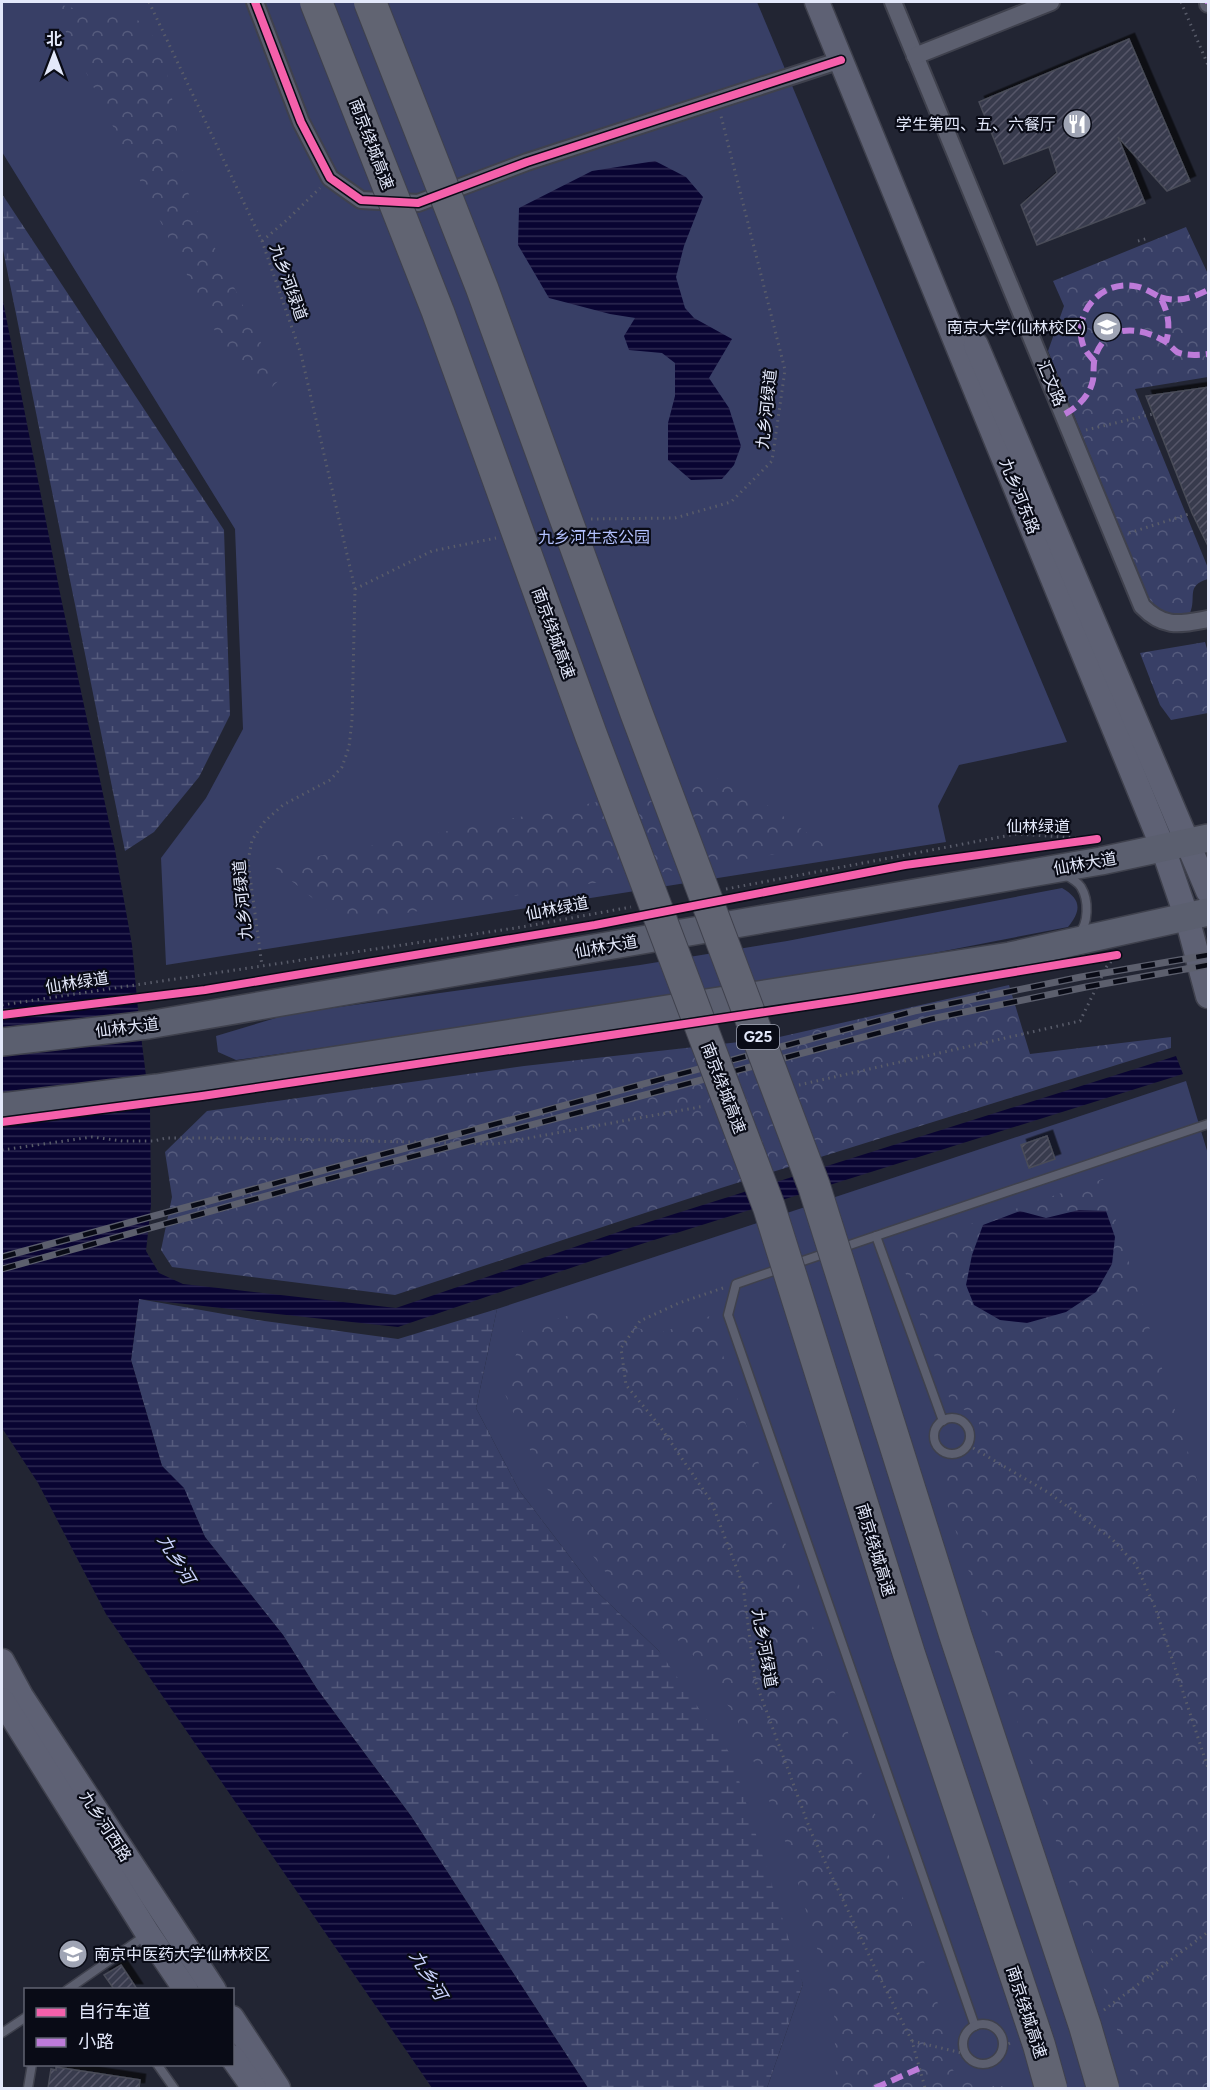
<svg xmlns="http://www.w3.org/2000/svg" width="1210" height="2090" viewBox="0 0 1210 2090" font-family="Figtree,'Noto Sans SC',sans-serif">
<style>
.green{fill:#383f66}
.forest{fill:url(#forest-crowns)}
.wetland{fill:url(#wetland-marsh)}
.water{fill:url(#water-rules)}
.building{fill:url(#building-hatch);stroke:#494c58;stroke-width:1.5;filter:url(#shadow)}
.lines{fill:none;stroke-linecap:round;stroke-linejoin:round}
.lane-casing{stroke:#3f414d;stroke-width:11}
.street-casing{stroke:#3f414d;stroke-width:20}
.secondary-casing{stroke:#3f414d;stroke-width:27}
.primary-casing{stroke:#3f414d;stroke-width:30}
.path{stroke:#595c6a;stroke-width:3;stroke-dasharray:1.5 4.5;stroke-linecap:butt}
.lane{stroke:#5c5f6f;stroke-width:8}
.street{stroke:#5c5f6f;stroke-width:16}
.secondary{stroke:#5e6174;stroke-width:24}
.primary{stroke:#5b5f6f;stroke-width:27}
.rail-casing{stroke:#5c5f6d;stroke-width:7}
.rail{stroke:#090b16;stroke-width:4.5;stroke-dasharray:14;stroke-linecap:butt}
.highway-bridge-casing{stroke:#3f414d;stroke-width:34;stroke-linecap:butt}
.highway-bridge{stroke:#616472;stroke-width:32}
.quiet{stroke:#bd7bd9;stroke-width:6;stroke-dasharray:12 6;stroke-linecap:butt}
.cycleway-casing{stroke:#090b16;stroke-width:11}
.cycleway{stroke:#f560ab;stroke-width:8}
.labels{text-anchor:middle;stroke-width:4.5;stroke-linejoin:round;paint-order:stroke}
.shield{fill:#090b16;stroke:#a2a6b6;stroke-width:1.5}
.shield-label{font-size:15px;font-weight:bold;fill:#e3e8fa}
.poi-label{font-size:16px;fill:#e3e8fa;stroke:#090b16;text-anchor:end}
.street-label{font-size:16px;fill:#e3e8fa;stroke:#090b16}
.park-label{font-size:16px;fill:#b3c1fe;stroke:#090b16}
.water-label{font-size:18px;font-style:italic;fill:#cad3fd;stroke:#090b16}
</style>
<defs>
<pattern id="forest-crowns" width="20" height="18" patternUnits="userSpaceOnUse" patternTransform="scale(1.5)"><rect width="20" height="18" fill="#383f66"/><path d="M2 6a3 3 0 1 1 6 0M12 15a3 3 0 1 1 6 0" fill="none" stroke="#555b7d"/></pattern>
<pattern id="wetland-marsh" width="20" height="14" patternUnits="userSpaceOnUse" patternTransform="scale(1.5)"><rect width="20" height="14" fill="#383f66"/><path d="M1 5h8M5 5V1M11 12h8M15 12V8" fill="none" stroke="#555b7d"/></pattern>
<pattern id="water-rules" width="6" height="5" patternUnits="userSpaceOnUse" patternTransform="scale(1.5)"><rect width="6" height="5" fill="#090432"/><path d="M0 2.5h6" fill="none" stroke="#2d2951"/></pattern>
<pattern id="building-hatch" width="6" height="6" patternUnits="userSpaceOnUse" patternTransform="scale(1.5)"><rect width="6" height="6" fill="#383b4e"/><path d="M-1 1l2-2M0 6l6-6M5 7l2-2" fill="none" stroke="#555768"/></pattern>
<filter id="shadow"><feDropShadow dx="5.5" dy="-5.5" stdDeviation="0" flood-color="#0009"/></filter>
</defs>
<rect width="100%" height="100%" fill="#222533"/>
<!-- green -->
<g class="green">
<path d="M2,2H757L1067,742L959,765L938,806L946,842L166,965L161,858L206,798L243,729L235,529L2,152Z"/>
<path d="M1062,888C1081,899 1082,910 1068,927L794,980L236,1060L218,1052L216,1036L289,1014L640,965L787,941Z"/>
<path d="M1186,1081L1208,1154V2088H767L803,1984L659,1651L595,1590L519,1490L476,1408L497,1309Z"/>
</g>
<!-- forest -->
<g class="forest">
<path d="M51,2L91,13L135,17L161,45L173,103L184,184L279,380L264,395L229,359Z"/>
<path d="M1186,227L1208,274V377L1135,389L1208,568V579C1185,586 1197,597 1190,613C1180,618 1160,615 1153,606C1150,603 1148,597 1146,593L1048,351L1064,306L1053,281Z"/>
<path d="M1205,642L1208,652V713L1171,720L1160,705L1140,653Z"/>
<path d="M727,777L826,846L343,923L272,865Z"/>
<path d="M1009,985L1030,1054L1171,1037V1048L721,1188L395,1295L172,1267L161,1250L172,1197L165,1152L207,1111L524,1066L775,1038Z"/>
<path d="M1103,1179L1208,1516V2088H1136L937,1473L973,1459L979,1443V1420L950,1400L897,1249Z"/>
<path d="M594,1308L615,1321L657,1334L710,1316L946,2028L945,2058L959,2079L982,2086H1006L1007,2088H836L834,2006L787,1846L736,1717L688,1648L628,1601L556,1508L505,1394L523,1329Z"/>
</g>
<!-- wetland -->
<g class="wetland">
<path d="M2,194L224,530L230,715L199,777L154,832L125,851L2,245Z"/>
<path d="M139,1299L257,1320L398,1339L497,1309L476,1408L519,1490L595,1590L659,1651L731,1755L803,1984L767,2088H588L411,1816L317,1689L283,1635L205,1537L184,1489L162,1466L131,1360Z"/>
</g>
<!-- water -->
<g class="water">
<path d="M655,161L686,177L703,197L684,246L676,277L685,308L694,318L732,339L709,378L729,408L741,446L734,465L722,479L691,480L668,460V423L675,396V363L662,353L629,350L624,336L635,318L610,314L549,298L518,245L519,208L592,171Z"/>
<path d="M2,296L61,598L115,850L132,945L139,1020L150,1108L151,1205L146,1251L159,1273L183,1284L396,1308L633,1227L1176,1056L1183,1074L635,1246L398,1327L139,1299L131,1360L162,1466L184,1488L205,1537L283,1635L317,1689L411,1816L588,2088H432L106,1614L38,1483L2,1428Z"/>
<path d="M1079,1210L1106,1211L1115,1237L1112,1264L1096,1292L1066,1312L1027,1323L1000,1320L974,1305L966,1285L972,1255L983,1225L1020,1211L1046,1218Z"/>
</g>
<!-- building -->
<g class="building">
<path d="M1129,39L1190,181L1167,191L1118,137L1145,203L1037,245L1021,205L1057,173L1049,147L1004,164L979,102Z"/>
<path d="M1209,387V548L1192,513L1146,396Z"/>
<path d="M1047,1136L1055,1159L1029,1168L1021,1145Z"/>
<path d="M121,1965L137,1989H114L104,1975Z"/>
<path d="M56,2067L140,2080L139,2088H48L51,2069L56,2070Z"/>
</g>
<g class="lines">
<!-- lane casing -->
<g class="lane-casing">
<g id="lane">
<path d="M1065,875C1071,878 1077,881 1081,887C1089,900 1089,924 1078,935"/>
<path d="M794,1264L876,1236"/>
<path d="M782,1268L736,1284L728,1315L975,2026"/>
<circle cx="952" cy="1436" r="18"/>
<path d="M943,1421L876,1236L1208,1124"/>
<path d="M67,1990L146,1935"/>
<circle cx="983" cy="2044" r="20"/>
<path d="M2,2033L26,2017"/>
<path d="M157,2064L174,2088"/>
<path d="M28,2088L32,2064"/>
</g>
</g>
<!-- street casing -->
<g class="street-casing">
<g id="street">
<path d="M255,2L301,122L330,178L361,200L418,203L527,162L841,60"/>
<path d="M893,2L1142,606C1164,629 1180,624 1208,619"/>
<path d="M1208,2V4"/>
<path d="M915,56L1051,2"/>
</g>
</g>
<!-- secondary casing -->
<g class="secondary-casing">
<g id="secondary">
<path d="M817,2L1163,848L1187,918L1208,996"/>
<path d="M976,345L1208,891"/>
<path d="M2,1661L21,1696L214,1990"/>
<path d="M2,1700L148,1934L186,1990"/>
<path d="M232,2018L278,2088"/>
<path d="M232,2057L254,2088"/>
</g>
</g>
<!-- primary casing -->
<g class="primary-casing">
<g id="primary">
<path d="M2,1042L148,1025L1101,861L1208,838"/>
<path d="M2,1107L157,1088L1010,956L1208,912"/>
</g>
</g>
<!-- path -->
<g class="path">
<path d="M149,2L262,241L301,354L355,589L352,720L349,747L342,767L330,780L283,805L265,821L252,840L248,861L262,966"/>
<path d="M1181,2L1208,65"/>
<path d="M262,241L287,220L320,188"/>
<path d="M1138,241L1149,238"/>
<path d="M1086,430L1153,414"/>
<path d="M591,519L675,518L731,502L772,461L785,370L721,116"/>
<path d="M1129,533L1192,513"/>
<path d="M355,589L432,551L496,538"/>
<path d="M726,889L1016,834L1095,839"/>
<path d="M2,1005L522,927L631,907"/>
<path d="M799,1085L1080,1021L1107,966L1117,955"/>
<path d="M2,1150L92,1137L123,1141H154L166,1138H240L496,1144L705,1106"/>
<path d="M723,1288L679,1303L640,1321L621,1348L626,1385L659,1425L711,1501L743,1585L755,1680L811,1832L877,1972L912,2041L925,2088"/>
<path d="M968,1445L1049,1493L1112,1539L1136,1565L1155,1607L1208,1768"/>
<path d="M1104,2010L1208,1932"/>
<path d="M912,2041L966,2054"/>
<path d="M1003,2046L1013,2042"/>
</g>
<!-- lane -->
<use href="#lane" class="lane"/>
<!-- street -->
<use href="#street" class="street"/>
<!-- secondary -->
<use href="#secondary" class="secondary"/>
<!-- primary -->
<use href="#primary" class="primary"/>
<!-- rail casing -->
<g class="rail-casing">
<g id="rail">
<path d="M2,1257L914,1011L1081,977L1208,955"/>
<path d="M2,1269L320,1181L931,1019L1086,987L1208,965"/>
</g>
</g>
<!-- rail -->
<use href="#rail" class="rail"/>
<!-- highway-bridge casing -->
<g class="highway-bridge-casing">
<g id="highway-bridge">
<path d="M316,2L438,312L591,735L769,1207L909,1654L1039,2045L1051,2088"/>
<path d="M370,2L482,288L636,712L814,1186L955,1634L1085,2026L1103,2088"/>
</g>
</g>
<!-- highway-bridge -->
<use href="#highway-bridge" class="highway-bridge"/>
<!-- quiet -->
<g class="quiet">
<path d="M1208,2V4"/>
<path d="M1160,297C1178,303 1192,298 1208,290"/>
<path d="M1094,361C1090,356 1085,351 1083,345C1072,314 1101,280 1134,286C1143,287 1152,293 1160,297C1168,312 1171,325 1166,342"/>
<path d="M1065,414C1078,407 1090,395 1093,380C1094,372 1093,364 1095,357C1106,323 1140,326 1166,342C1170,345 1173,349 1177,352C1186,356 1199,355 1208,354"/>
<path d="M875,2088L920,2068"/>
</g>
<!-- cycleway casing -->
<g class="cycleway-casing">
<g id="cycleway">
<path d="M255,2L301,122L330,178L361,200L418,203L527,162L841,60"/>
<path d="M2,1015L205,990L595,925L905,865L1097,839"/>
<path d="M2,1122L202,1096L852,999L1117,955"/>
</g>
</g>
<!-- cycleway -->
<use href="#cycleway" class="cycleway"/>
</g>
<!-- icons -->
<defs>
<g id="restaurant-disc" transform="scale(1.5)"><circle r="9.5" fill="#9fa4b4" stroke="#090b16"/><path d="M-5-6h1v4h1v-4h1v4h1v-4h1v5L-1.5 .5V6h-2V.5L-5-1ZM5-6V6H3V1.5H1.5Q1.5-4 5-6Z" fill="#fff"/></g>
<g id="university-disc" transform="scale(1.5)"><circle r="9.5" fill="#9fa4b4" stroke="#090b16"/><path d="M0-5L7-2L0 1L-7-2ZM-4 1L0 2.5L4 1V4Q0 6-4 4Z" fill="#fff"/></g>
</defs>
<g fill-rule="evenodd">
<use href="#restaurant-disc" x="1077" y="124"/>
<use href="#university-disc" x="1107" y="327"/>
<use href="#university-disc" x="73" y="1954"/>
</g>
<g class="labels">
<!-- shield labels -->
<rect class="shield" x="737" y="1025" width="42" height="24" rx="4.5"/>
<g class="shield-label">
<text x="758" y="1042">G25</text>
</g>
<!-- poi labels -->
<g class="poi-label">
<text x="1056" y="130">学生第四、五、六餐厅</text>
<text x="1086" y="333">南京大学(仙林校区)</text>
<text x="94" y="1960" text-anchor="start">南京中医药大学仙林校区</text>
</g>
<!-- street labels -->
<g class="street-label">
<text transform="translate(372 144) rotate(69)" y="6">南京绕城高速</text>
<text transform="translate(289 282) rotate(70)" y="6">九乡河绿道</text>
<text transform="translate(1052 383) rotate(67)" y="6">汇文路</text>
<text transform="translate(766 409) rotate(-84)" y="6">九乡河绿道</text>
<text transform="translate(1020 496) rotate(68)" y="6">九乡河东路</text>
<text transform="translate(554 633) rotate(70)" y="6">南京绕城高速</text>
<text x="1038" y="832">仙林绿道</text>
<text transform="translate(1085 863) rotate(-10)" y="6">仙林大道</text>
<text transform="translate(242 900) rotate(-95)" y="6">九乡河绿道</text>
<text transform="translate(557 908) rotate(-11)" y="6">仙林绿道</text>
<text transform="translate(606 946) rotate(-10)" y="6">仙林大道</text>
<text transform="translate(77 982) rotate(-9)" y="6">仙林绿道</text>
<text transform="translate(127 1027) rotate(-7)" y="6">仙林大道</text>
<text transform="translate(724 1088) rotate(69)" y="6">南京绕城高速</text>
<text transform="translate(876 1550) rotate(73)" y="6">南京绕城高速</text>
<text transform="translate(765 1648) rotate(80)" y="6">九乡河绿道</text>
<text transform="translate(106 1826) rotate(57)" y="6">九乡河西路</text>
<text transform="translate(1027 2012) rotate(72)" y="6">南京绕城高速</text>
</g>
<!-- park labels -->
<g class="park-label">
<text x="594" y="543">九乡河生态公园</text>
</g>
<!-- water labels -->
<g class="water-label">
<text transform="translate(176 1559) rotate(59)" y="6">九乡河</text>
<text transform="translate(428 1975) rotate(59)" y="6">九乡河</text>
</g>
</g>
<!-- border -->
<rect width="1210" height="2090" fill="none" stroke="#e3e8fa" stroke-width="6"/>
<!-- legend -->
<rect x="24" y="1988" width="210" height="78" fill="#090b16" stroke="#606371" stroke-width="1.5"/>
<rect x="36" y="2008" width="30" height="9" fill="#f560ab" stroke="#606371" stroke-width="1.5"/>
<text x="78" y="2018" font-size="18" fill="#e3e8fa">自行车道</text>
<rect x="36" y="2038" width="30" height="9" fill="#bd7bd9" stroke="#606371" stroke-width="1.5"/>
<text x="78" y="2048" font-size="18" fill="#e3e8fa">小路</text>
<!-- north arrow -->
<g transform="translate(54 54)" stroke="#090b16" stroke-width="4.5" paint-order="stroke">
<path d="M0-4.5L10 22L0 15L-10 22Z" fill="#e3e8fa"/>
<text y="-9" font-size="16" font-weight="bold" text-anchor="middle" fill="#e3e8fa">北</text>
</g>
</svg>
